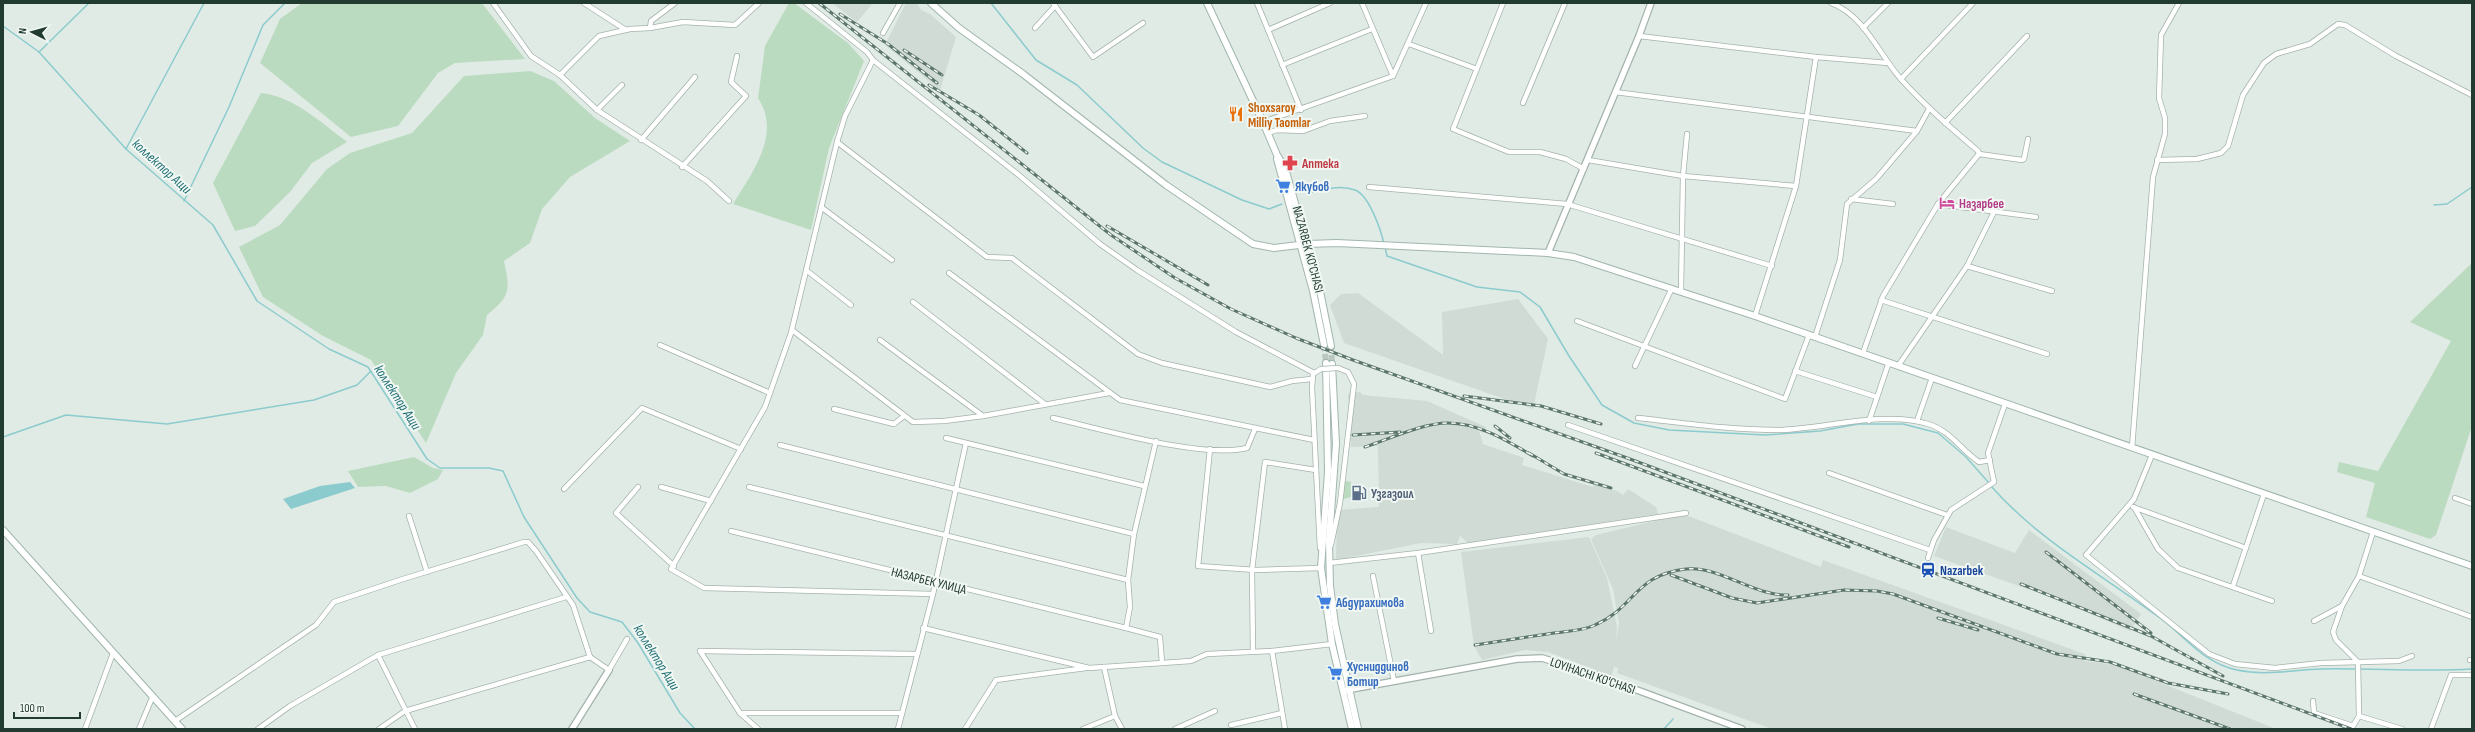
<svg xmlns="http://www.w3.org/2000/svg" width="2475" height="732" viewBox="0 0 2475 732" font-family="'Sofia Sans Condensed',sans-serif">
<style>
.built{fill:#cfdbd4}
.green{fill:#bbdbc0}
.water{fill:#8bcbce}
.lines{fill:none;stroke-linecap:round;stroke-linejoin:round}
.stream{stroke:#8bcbce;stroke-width:1.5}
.secondary-tunnel{stroke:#bbc8c1;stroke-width:6;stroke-dasharray:6 3;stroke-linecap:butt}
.minor-casing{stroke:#a4b3ab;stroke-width:6}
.tertiary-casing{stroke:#a4b3ab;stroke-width:8}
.secondary-casing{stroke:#a0b6ac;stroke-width:8}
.minor{stroke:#fff;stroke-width:4.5}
.tertiary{stroke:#fff;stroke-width:5.5}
.secondary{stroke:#fff;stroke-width:6}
.rail-casing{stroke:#5d766d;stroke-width:3}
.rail{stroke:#f1f8f4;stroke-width:1.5;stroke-dasharray:4.5;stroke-linecap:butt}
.minor-bridge-casing{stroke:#a4b3ab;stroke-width:6;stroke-linecap:butt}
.minor-bridge{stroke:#fff;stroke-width:4.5}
.labels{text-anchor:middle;stroke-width:4;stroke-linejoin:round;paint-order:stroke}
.food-label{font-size:13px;font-weight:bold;fill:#c56008;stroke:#f1f8f4;text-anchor:start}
.health-label{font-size:13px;font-weight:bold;fill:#be3a42;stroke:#f1f8f4;text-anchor:start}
.shop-label{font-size:13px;font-weight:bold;fill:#366cbe;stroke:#f1f8f4;text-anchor:start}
.hotel-label{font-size:13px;font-weight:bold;fill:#b23c85;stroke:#f1f8f4;text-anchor:start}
.street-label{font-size:13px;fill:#223b31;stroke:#f1f8f4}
.service-label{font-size:13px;font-weight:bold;fill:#4e5e75;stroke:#f1f8f4;text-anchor:start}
.transit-label{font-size:13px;font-weight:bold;fill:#164399;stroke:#f1f8f4;text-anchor:start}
.water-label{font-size:14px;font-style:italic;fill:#1f6f74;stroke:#f1f8f4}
</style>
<rect width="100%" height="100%" fill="#e1ebe5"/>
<!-- built -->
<g class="built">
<path d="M832,3H873L857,22Z"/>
<path d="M906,3H917L921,10L930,14L956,37L940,90L885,45Z"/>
<path d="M1358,293L1443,355L1442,312L1518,299L1548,339L1533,409L1344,343L1330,305L1341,294Z"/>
<path d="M1360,392L1363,395L1427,401L1486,427L1484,433L1479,431L1483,444L1524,458L1522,465L1593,487L1594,485L1617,491L1623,495L1628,489L1656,507L1658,514L1468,543L1460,536L1457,544L1421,543L1336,560L1337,510L1379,507L1378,446L1351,447L1348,393Z"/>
<path d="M1683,514L1821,567L1823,560L2079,652L2085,654L2084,661L2116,665L2276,729H1772L1617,673L1618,668L1614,667L1612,676L1548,652L1525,650L1482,660L1474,646L1461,552L1589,537L1607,578L1617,627L1616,641L1619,623L1613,589L1591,539L1596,535Z"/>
<path d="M1946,527L2015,553L2029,530L2141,614L2130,631L2059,600L1934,556Z"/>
</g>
<!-- green -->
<g class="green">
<path d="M302,3H482L525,59L455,63L438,73L398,126L351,137L260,63L280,19Z"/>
<path d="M789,3H794L848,43L864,61L829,148L811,230L733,204C752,173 782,134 758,98L765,46Z"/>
<path d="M530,71L554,81L595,118L630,141L570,177L542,209L530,243L504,261C510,289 511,296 487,315L483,335L456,373L426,443L371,360L323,336L263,297L239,247L280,225L327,169L350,153L412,133L464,76Z"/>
<path d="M261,93C293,96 322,123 347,142L312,163L290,192L255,226L235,231L213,183Z"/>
<path d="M2472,263V426L2436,535L2430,539L2366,517L2375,483L2337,472L2339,462L2378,471L2451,341L2410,322Z"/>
<path d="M414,457L433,468L443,470L438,479L410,493L386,486L358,487L348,471Z"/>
<path d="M1341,480L1351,482V497L1339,500Z"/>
</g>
<!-- water -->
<path class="water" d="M350,482L355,488L291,509L283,499L320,486Z"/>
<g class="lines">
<!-- stream -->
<g class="stream">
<path d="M991,3L1036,60L1077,85L1143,148L1162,162L1242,200L1269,209L1282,204"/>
<path d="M3,26L39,52L126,149L213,225L257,301L329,349L368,367L427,459L440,468H489L503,471L524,517L577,598L590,612L622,622L638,643L680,713L695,729"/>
<path d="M39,52L89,3"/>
<path d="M126,149L204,3"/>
<path d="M1309,193C1323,190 1340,184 1355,190C1369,195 1381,230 1384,244"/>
<path d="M184,201L229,107L263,25L285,3"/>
<path d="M2434,205L2447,204L2472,187"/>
<path d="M1385,247L1387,256L1477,287L1520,292L1540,307L1569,356L1602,405L1634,423L1669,430L1765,435L1820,431L1858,424H1903L1938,433L1966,457L1989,483"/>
<path d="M3,437L66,415L167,424L314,400L357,385L371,371"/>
<path d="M1991,486C2038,540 2104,576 2160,618C2186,637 2203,663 2237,670C2266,676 2292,670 2321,669C2371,668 2422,672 2472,669"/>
<path d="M1664,729L1673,719"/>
</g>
<!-- secondary-tunnel -->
<g class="secondary-tunnel">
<path d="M1324,345L1326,363"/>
<path d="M1331,346L1332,364"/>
</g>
<!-- minor casing -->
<g class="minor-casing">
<g id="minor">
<path d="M493,3L531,56L560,75L597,110L707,181L729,201"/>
<path d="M584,3L626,30"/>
<path d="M806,3L867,52L873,60L1020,176L1100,244L1137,270L1236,332L1314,373"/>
<path d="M1053,3L1093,57L1143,23"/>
<path d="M1257,3L1301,110"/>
<path d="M1362,3L1393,76"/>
<path d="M1503,3L1453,129L1509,152H1540L1566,159L1584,169"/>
<path d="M1831,3C1864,15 1879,54 1900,78C1924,105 1951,128 1978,151L1979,154L1938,204L1883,296L1863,353"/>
<path d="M650,28L651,21L675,3"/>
<path d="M1035,28L1055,6"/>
<path d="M1863,28L1888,3"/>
<path d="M1268,30L1330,3"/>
<path d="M883,33L900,3"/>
<path d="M1639,36L1816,57L1888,63"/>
<path d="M1409,44L1477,69"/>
<path d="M873,60L845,116L837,142L791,333L765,407L671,569L704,588L933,594"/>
<path d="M1282,65L1372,29"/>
<path d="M560,75L599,36L630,29L650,28L683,22L735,25L759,3"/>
<path d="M1901,79L1973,3"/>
<path d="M1615,92L1917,131"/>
<path d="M1523,103L1565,3"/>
<path d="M597,110L622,85"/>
<path d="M1263,122L1393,76L1426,3"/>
<path d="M1945,123L2027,36"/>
<path d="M1267,133L1277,130L1303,131L1330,121L1365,116"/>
<path d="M641,140L695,77"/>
<path d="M837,142L987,257L1012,258L1138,354L1162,363L1270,387L1292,381L1312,379"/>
<path d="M1979,154L2022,160L2024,159L2028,139"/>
<path d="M1588,160L1683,176L1796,186"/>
<path d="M2157,160L2197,159L2221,153L2228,146L2243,95L2264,63L2276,54L2310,44L2338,24L2345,25L2396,56L2472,95"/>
<path d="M682,167L746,96L731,82L737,56"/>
<path d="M1369,187L1567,204L1772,266"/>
<path d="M1851,199L1893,204"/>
<path d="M1938,204L2036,217"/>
<path d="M821,207L892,260"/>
<path d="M1967,266L2052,291"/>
<path d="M806,270L851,305"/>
<path d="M949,273L1120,400L1314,440"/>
<path d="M1681,291L1683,176L1687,134"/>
<path d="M1881,300L2047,354"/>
<path d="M913,302L1045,404"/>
<path d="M1755,316L1796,186L1816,57"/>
<path d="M1577,321L1785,399L1809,335"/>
<path d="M792,330L913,422L944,421L983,416L1109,393"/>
<path d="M1815,337L1840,260L1847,204L1876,179L1917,131L1929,109"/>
<path d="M880,340L983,416"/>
<path d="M660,345L770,393"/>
<path d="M1635,366L1672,288"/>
<path d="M1898,366L1967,266L1994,212"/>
<path d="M1795,371L1877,397"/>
<path d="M834,409L894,424L904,416"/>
<path d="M1053,418C1102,429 1202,459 1247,448L1255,429"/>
<path d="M1638,418C1684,423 1731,430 1778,430C1824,429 1885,410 1928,424C1951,431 1960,449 1979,462L1990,460"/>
<path d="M1869,421L1889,362"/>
<path d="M1917,421L1932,378"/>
<path d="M1568,425L1930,550"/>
<path d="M946,438L1144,486"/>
<path d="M1156,441L1134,534L1128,580L1130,607L1126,628L1160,637L1162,663"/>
<path d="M780,445L1134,534"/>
<path d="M2132,448L2153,177L2165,134V118L2159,98L2161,35L2179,3"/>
<path d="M1210,449L1198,566L1256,570L1321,568"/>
<path d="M2152,455L2134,499L2086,555L2209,654L2235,664L2275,668L2321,663L2399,661L2412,656"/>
<path d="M1829,473L1947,515"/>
<path d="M638,487L616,513L674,566"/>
<path d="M661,487L711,501"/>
<path d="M749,487L1128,580"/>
<path d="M564,489L642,408L741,449"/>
<path d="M2455,498L2472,504"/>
<path d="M2133,507L2246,548"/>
<path d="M2134,507L2158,549L2178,568L2272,601"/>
<path d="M409,516L427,572"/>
<path d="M731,531L1126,628"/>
<path d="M1331,545L1340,503L1354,384L1348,372L1338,368"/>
<path d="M1320,548L1312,388L1313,374L1321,369"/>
<path d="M1418,553L1431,631"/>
<path d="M1928,558L1934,540L1951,510L1994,482L1988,453L2005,404"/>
<path d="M1329,563L1418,553L1686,513"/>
<path d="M1373,576L1394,681"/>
<path d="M2359,576L2472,617"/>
<path d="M2233,586L2264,494"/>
<path d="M2314,621L2342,606"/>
<path d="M923,628L1089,668L1191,661L1207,654L1272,651L1332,644"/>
<path d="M700,651L917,654"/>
<path d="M700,651L740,713L758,729"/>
<path d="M1272,651L1285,729"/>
<path d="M1253,652L1252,570L1265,462L1316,470"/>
<path d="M378,655L415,729"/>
<path d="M2470,660H2472"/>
<path d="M1104,667L1115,716L1122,729"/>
<path d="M2313,701L2314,713L2353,726L2359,716L2402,729"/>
<path d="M740,713H902"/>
<path d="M2359,716L2358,662L2336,640L2333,632L2342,606L2359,576L2373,532"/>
<path d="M175,721L316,625L334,602L403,579L524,542H528L536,551L573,605L590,657L609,670L627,639"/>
<path d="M1231,725L1282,713"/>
<path d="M85,729L113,653"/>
<path d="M139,729L152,698"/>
<path d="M258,729L290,706L378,655L566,597"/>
<path d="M379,729L405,711L590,657"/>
<path d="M898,729L933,594L966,443"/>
<path d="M965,729L996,680L1086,668"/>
<path d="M1083,729L1115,716"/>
<path d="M1175,729L1215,711"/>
<path d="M2431,729L2451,675H2472"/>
</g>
</g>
<!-- tertiary casing -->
<g class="tertiary-casing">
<g id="tertiary">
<path d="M1548,253L1639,36L1651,3"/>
<path d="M1346,690L1517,659L1542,658L1594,674L1742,729"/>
<path d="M572,729L609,670"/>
</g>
</g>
<!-- secondary casing -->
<g class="secondary-casing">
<g id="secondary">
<path d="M931,3L959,28L1023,74L1166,185L1253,244L1274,248L1307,244L1337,243L1548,253L1574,257L1755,316L2472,566"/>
<path d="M1207,3L1263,122L1277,155L1285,168L1320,291L1331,346"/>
<path d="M1277,159L1313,291L1324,345"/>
<path d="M1326,363L1328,472L1321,568L1332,644L1352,729"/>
<path d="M1332,364L1336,444L1329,540L1330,586L1335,624L1358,729"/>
<path d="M3,530L182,729"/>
</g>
</g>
<!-- minor -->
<use href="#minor" class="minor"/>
<!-- tertiary -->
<use href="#tertiary" class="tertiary"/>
<!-- secondary -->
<use href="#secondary" class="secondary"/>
<!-- rail casing -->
<g class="rail-casing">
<g id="rail">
<path d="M819,3L1111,235L1175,278L1231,309L1296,338L1353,360L1630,459L2351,729"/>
<path d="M840,14L888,44L937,83"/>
<path d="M904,50L942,75"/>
<path d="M929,85L979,115L1027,153"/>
<path d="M1107,226L1208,285"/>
<path d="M1464,396L1541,406L1601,424"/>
<path d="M1495,426L1510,438"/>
<path d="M1353,435L1400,432"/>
<path d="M1365,447C1389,439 1423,423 1448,423C1479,423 1508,441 1533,456"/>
<path d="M1529,453L1564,474L1611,488"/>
<path d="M1596,453L1849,547"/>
<path d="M2046,552L2151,633"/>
<path d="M1671,575L1732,598L1757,603L1844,590L1877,591L1893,594L2057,654L2110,662L2168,683L2228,694"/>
<path d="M2021,584L2151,636L2223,676"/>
<path d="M1938,618L1978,630"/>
<path d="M1475,645C1501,641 1528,637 1554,633C1567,631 1583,631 1595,625C1635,608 1634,575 1686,569C1718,565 1753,596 1788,595"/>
<path d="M2134,694L2230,729"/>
</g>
</g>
<!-- rail -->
<use href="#rail" class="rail"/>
<!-- minor-bridge casing -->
<g class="minor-bridge-casing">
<path id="minor-bridge" d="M1321,369L1338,368"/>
</g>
<!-- minor-bridge -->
<use href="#minor-bridge" class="minor-bridge"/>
</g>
<!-- icons -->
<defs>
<g id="restaurant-bare" transform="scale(1.2)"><path d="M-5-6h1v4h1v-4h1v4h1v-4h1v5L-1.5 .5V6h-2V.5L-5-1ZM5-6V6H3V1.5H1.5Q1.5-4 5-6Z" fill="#e8710a" stroke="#f1f8f4" stroke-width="2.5" paint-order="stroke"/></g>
<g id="pharmacy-bare" transform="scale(1.2)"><path d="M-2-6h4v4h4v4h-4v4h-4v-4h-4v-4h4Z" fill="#e0444e" stroke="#f1f8f4" stroke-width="2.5" paint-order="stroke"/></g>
<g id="supermarket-bare" transform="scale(1.2)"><path d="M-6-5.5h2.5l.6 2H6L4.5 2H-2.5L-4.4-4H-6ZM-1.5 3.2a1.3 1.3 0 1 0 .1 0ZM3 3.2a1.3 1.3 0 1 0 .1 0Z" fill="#3f7fe0" stroke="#f1f8f4" stroke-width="2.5" paint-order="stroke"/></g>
<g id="hotel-bare" transform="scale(1.2)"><path d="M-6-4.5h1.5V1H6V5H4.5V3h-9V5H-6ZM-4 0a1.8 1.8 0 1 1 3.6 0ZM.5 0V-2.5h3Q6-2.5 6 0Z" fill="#d1479c" stroke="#f1f8f4" stroke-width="2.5" paint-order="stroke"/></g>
<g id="fuel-bare" transform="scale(1.2)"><path d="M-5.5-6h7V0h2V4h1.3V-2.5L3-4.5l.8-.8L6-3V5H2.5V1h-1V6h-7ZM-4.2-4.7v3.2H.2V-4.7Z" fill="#5c6f8a" stroke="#f1f8f4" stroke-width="2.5" paint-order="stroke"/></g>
<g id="station-bare" transform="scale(1.2)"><path d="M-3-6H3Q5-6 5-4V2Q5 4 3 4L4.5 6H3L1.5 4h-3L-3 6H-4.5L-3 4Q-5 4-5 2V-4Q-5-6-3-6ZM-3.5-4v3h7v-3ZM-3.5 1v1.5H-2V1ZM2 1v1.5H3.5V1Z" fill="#1a4fb4" stroke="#f1f8f4" stroke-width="2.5" paint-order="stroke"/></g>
</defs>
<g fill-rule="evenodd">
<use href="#restaurant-bare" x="1236" y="114"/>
<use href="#pharmacy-bare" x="1290" y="163"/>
<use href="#supermarket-bare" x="1283" y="186"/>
<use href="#hotel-bare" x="1947" y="203"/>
<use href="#fuel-bare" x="1359" y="493"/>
<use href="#station-bare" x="1928" y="570"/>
<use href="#supermarket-bare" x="1324" y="602"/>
<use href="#supermarket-bare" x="1335" y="673"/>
</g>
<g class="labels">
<!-- food labels -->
<g class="food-label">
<text x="1248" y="112">Shoxsaroy<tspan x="1248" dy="15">Milliy Taomlar</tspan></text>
</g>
<!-- health labels -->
<g class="health-label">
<text x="1302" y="168">Аптека</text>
</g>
<!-- shop labels -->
<g class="shop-label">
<text x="1295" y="191">Якубов</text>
<text x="1336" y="607">Абдурахимова</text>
<text x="1347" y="671">Хусниддинов<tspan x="1347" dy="15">Ботир</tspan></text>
</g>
<!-- hotel labels -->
<g class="hotel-label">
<text x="1959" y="208">Назарбее</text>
</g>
<!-- street labels -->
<g class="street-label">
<text transform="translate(1309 249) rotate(75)" y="5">NAZARBEK KO'CHASI</text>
<text transform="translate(929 580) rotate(14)" y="5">НАЗАРБЕК УЛИЦА</text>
<text transform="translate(1593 675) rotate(19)" y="5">LOYIHACHI KO'CHASI</text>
</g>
<!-- service labels -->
<g class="service-label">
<text x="1371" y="498">Узгазоил</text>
</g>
<!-- transit labels -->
<g class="transit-label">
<text x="1940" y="575">Nazarbek</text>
</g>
<!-- water labels -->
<g class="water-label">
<text transform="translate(162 166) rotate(42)" y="5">коллектор Ащи</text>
<text transform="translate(398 397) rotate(57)" y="5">коллектор Ащи</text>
<text transform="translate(657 657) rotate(58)" y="5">коллектор Ащи</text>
</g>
</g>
<!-- border -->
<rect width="2475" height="732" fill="none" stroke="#223b31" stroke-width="8"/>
<!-- north arrow -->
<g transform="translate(32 32) rotate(276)" stroke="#f1f8f4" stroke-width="3" paint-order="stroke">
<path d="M0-3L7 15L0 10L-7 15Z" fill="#223b31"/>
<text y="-6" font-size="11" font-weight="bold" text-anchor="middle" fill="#223b31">N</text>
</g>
<!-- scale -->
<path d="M14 712v6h66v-6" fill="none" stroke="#223b31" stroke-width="2"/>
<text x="20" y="712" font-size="12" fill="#223b31" stroke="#f1f8f4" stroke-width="3" paint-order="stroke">100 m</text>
</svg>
